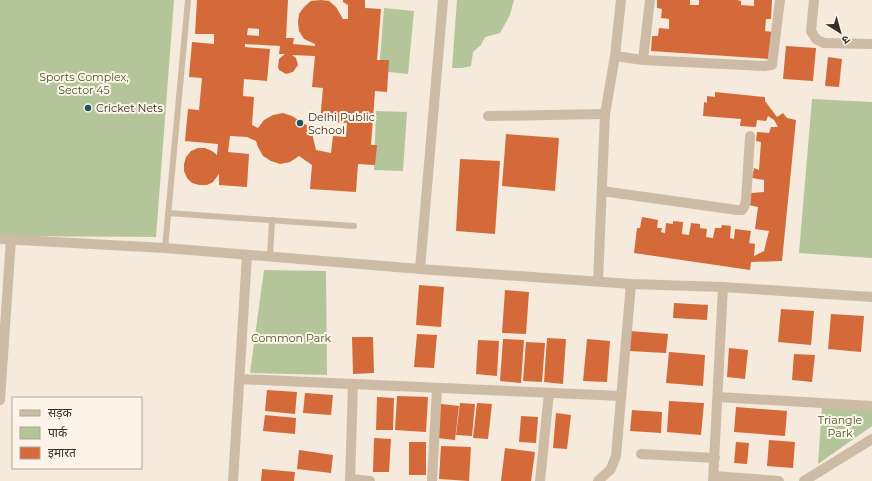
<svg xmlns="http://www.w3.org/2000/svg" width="872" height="481" viewBox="0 0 872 481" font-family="Montserrat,'Noto Sans Devanagari',sans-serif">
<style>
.green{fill:#b4c699}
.building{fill:#d4693a;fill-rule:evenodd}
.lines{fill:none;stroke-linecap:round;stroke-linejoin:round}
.lane{stroke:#cebba5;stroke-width:6}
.street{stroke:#cebba5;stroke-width:10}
.poi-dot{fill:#185660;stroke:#fcf4e8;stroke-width:1.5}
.labels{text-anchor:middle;stroke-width:4;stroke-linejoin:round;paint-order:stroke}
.park-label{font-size:11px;fill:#455b28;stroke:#fcf4e8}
.poi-label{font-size:11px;fill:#392e27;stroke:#fcf4e8;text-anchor:start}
</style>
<rect width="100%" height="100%" fill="#f5eadb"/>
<!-- green -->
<g class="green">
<path d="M0,0H174L156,237L0,236Z"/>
<path d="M457,0H514L510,15L500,33L485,37L481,45L473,52L471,66L462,68H452Z"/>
<path d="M384,8L414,11L408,74L379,71Z"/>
<path d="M812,99L872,102V258L799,253Z"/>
<path d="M376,111L407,112L403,171L374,170Z"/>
<path d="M264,270L326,271L327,375L250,373Z"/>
<path d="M822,407L872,409V426L818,464Z"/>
</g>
<!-- building -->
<g class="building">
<path d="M197,0H288L286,38H294L293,44L315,46V44L304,39L299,31L298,22L299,14L304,7L311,1L321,0L329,1L336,7L343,19H348V5L343,2V0H365V8L381,9L377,60H389L387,92L375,91L371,145H377L375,165L358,164L356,192L310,189L312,165L299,156L290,162L280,164L271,161L263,156L258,147L256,141L247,137L230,136L228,152L249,154L247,187L219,185V174L213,182L207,185H199L192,183L187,178L184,171V164L186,157L191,151L198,148H205L212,151L217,155L218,144L185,141L188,109L199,110L202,78L189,77L192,42L214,44V34H195ZM248,28L259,29V36L247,35ZM245,44L280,46L279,54H285L279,59L278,67L279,70L286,74L293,72L298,65L296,58L292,55L315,56L312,87L323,88L320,121L347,123L346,137L333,136L331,153L316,150L312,133L308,126L292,116L283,113L273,115L264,120L258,128L252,125L254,97L243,96L244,79L267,81L270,49L245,47Z"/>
<path d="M657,0H690V5H699V0H737L741,1V5L754,6V0H772L771,19H766L765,31L772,32L770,59L651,51L652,36H658L659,28L669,29V19L661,18L662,9L657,8Z"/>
<path d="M786,46L816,48L813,81L783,79Z"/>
<path d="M828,57L842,59L839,87L825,86Z"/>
<path d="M715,92L765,97V101L777,117L783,113L787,118L796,120L782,261L751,262L750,270L634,253L637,228H640L642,217L658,220L657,228H662L661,232L665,233L666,223L673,224V221L683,222L682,234L689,235L691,223L700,224V228L707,229L706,237L713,238L715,228H721L722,225L731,226L730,238L734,239L735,229L751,231L749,243L755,244L754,256L764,251L769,231L755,229L758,207L749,205L751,193L764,192V180L752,178L754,168L759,170L761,142L756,141L757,132L769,133L771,127H778L774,120L768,116L766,121L757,120L756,127L740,126L741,119L703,116L704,102L707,103V96L715,97Z"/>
<path d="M506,134L559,138L555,191L502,186Z"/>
<path d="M460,159L500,161L495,234L456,231Z"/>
<path d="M419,285L444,287L441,327L416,325Z"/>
<path d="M505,290L529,292L526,334L502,333Z"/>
<path d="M674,303L708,305L707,320L673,318Z"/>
<path d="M781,309L814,311L811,345L778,342Z"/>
<path d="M831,314L864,316L861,352L828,349Z"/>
<path d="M630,331L668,334L666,353L629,351Z"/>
<path d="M417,334L437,335L434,368L414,367Z"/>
<path d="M352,337H373L374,373L353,374Z"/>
<path d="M547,338L566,339L563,384L544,382Z"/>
<path d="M503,339L524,340L521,383L500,381Z"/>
<path d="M587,339L610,341L607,382L583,381Z"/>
<path d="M478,340L499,341L497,376L476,374Z"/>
<path d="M526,342L545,343L542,382L523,381Z"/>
<path d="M729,348L748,350L745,379L727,377Z"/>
<path d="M669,352L705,355L703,386L666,383Z"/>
<path d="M794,354L815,355L812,382L792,380Z"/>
<path d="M267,390L297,392L295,414L265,411Z"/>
<path d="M305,393L333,395L331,415L303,413Z"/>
<path d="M397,396L428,397L426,432L395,430Z"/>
<path d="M377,397L394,398L393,430H376Z"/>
<path d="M669,401L704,403L701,435L667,432Z"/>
<path d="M460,403L475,404L472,436L456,435Z"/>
<path d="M477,403L492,404L488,439L473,438Z"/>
<path d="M441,404L459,406L455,440L437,438Z"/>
<path d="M736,407L787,411L785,436L734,432Z"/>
<path d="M632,410L662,412L661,433L630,431Z"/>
<path d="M556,413L571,415L567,449L553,448Z"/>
<path d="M265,415L296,418L295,434L263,431Z"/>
<path d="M521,416L538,417L536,443L519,442Z"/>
<path d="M374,438L391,439L389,472H373Z"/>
<path d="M769,440L795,442L793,468L767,466Z"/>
<rect x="409" y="442" width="17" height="33"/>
<path d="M736,442L749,443L747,464L734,463Z"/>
<path d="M441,446L471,447L469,481L439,479Z"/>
<path d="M505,448L535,452L531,481H501Z"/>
<path d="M299,450L333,455L331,473L297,469Z"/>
<path d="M262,469L295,472L294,481H261Z"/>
</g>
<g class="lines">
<!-- lane -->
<g class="lane">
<path d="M168,213L354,226"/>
<path d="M165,248L188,0"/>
<path d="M270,257L272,220"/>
</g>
<!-- street -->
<g class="street">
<path d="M814,0L811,31L816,39L824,43L872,44"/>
<path d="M615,56L643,60L764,66L772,65L780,0"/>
<path d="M643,60L650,0"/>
<path d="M488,116L605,114"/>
<path d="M602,191L737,210H742L744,207L746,201L750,136"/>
<path d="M0,239L165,248L420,269L631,284L723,287L872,297"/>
<path d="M420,269L443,0"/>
<path d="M598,281L605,114L615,56L621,0"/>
<path d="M240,379L621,396"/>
<path d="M718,397L872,406"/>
<path d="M0,400L11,239"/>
<path d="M641,454L715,458"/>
<path d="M714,476L779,481"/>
<path d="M350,479L370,481"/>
<path d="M233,481L247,255"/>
<path d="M350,481L353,384"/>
<path d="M432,481L437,388"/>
<path d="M540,481L549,393"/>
<path d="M598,481L611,469L616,456L631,284"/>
<path d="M713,481L723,287"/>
<path d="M804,481L872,439"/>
</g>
</g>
<!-- markers -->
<g class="poi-dot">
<circle cx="88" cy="108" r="4"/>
<circle cx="300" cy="123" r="4"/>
</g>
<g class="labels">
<!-- park labels -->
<g class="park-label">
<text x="84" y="81">Sports Complex,<tspan x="84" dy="13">Sector 45</tspan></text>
<text x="291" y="342">Common Park</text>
<text x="840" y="424">Triangle<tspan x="840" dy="13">Park</tspan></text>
</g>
<!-- poi labels -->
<g class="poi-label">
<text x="96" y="112">Cricket Nets</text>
<text x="308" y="121">Delhi Public<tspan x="308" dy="13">School</tspan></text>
</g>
</g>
<!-- legend -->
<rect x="12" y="397" width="130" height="72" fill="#fcf4e8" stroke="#aea59b"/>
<rect x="20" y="410" width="20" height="6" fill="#cebba5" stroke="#aea59b"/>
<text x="48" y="417" font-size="12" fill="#392e27">सड़क</text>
<rect x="20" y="427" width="20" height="12" fill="#b4c699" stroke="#aea59b"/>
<text x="48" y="437" font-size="12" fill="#392e27">पार्क</text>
<rect x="20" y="447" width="20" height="12" fill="#d4693a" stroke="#aea59b"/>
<text x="48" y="457" font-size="12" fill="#392e27">इमारत</text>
<!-- north arrow -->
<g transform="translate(840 32) rotate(143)" stroke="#fcf4e8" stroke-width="3" paint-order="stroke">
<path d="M0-3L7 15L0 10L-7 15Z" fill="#392e27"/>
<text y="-6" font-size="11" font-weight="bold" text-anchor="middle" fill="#392e27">उ</text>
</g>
</svg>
